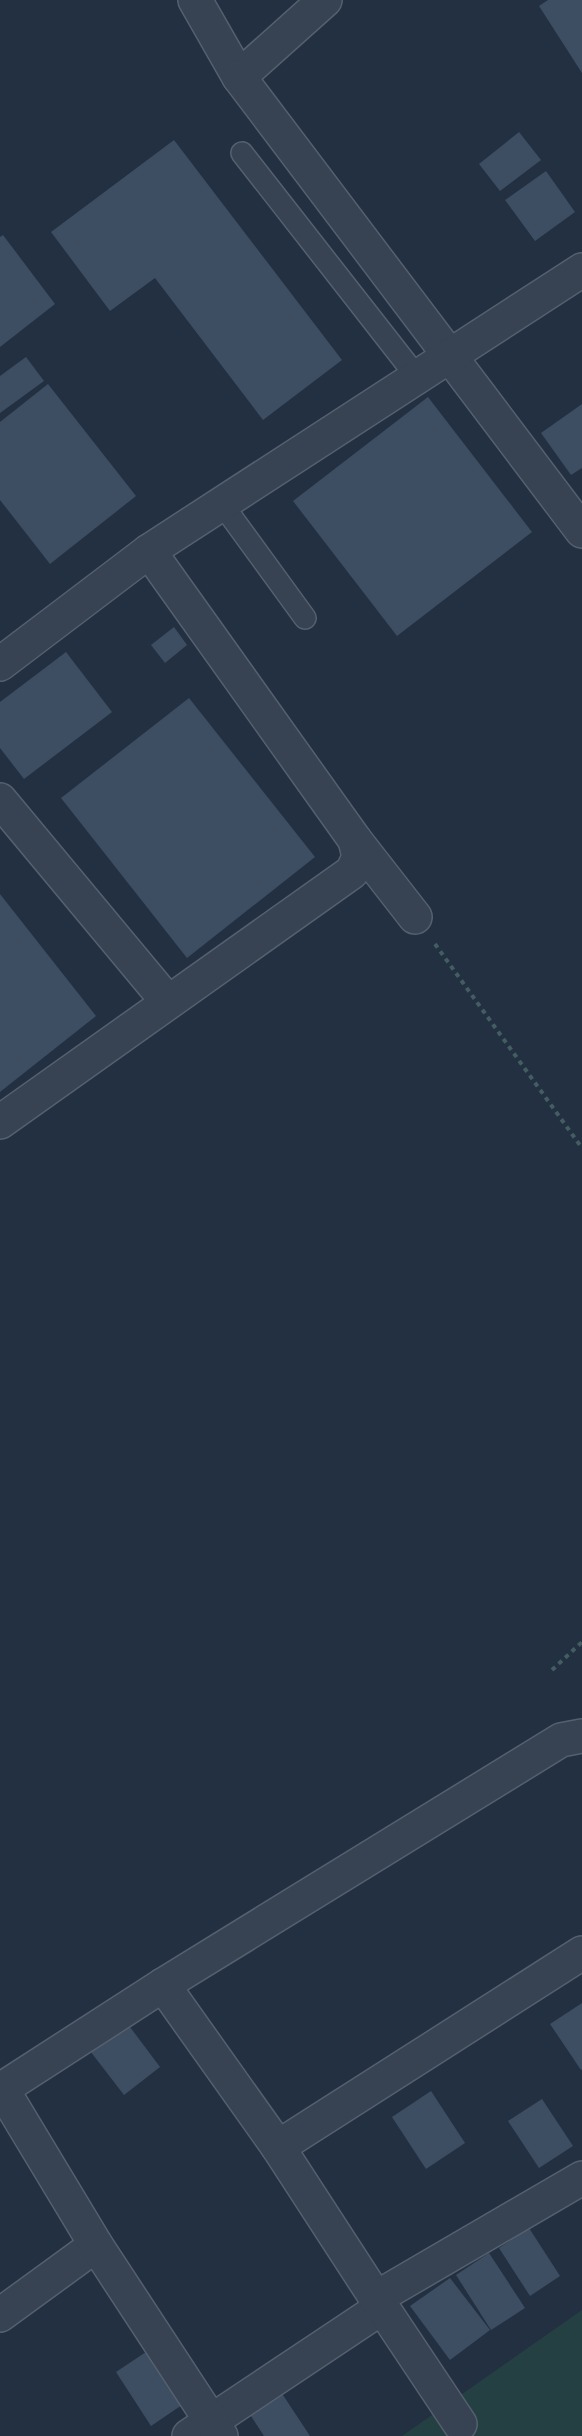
<svg xmlns="http://www.w3.org/2000/svg" width="582" height="2436" viewBox="0 0 582 2436" font-family="Rubik,sans-serif">
<style>
.green{fill:#244043}
.building{fill:#3e4e62}
.lines{fill:none;stroke-linecap:round;stroke-linejoin:round}
.lane-casing{stroke:#55606f;stroke-width:24}
.street-casing{stroke:#55606f;stroke-width:36}
.path{stroke:#435d60;stroke-width:4;stroke-dasharray:4.5 4.5;stroke-linecap:butt}
.lane{stroke:#374252;stroke-width:21}
.street{stroke:#374252;stroke-width:33}
</style>
<rect width="100%" height="100%" fill="#223042"/>
<!-- green -->
<path class="green" d="M582,2310V2436H402Z"/>
<!-- building -->
<g class="building">
<path d="M548,0H582V73L539,6Z"/>
<path d="M519,132L541,160L500,191L479,164Z"/>
<path d="M174,140L342,360L263,420L155,278L110,311L51,232Z"/>
<path d="M546,171L575,212L535,241L505,200Z"/>
<path d="M3,235L55,304L0,347V237Z"/>
<path d="M26,357L44,381L0,413V376Z"/>
<path d="M48,384L136,496L50,564L0,500V422Z"/>
<path d="M428,397L532,532L397,636L293,501Z"/>
<path d="M582,404V468L571,475L541,433Z"/>
<path d="M174,627L187,645L165,663L151,645Z"/>
<path d="M66,652L112,712L24,779L0,748V702Z"/>
<path d="M189,698L315,857L187,958L61,798Z"/>
<path d="M0,894L96,1016L0,1092Z"/>
<path d="M582,2003V2069L581,2070L550,2024Z"/>
<path d="M124,2019L160,2067L124,2095L87,2047Z"/>
<path d="M431,2091L465,2143L426,2169L392,2117Z"/>
<path d="M542,2099L573,2146L539,2168L508,2121Z"/>
<path d="M529,2228L560,2276L530,2296L499,2248Z"/>
<path d="M489,2253L525,2308L491,2330L456,2275Z"/>
<path d="M450,2278L490,2330L450,2360L410,2306Z"/>
<path d="M149,2350L185,2403L151,2426L116,2372Z"/>
<path d="M281,2392L310,2436H264L249,2413Z"/>
</g>
<g class="lines">
<!-- lane casing -->
<g class="lane-casing">
<g id="lane">
<path d="M242,153L417,377"/>
<path d="M222,504L305,618"/>
</g>
</g>
<!-- street casing -->
<g class="street-casing">
<g id="street">
<path d="M195,0L239,77L325,0"/>
<path d="M239,77L582,531"/>
<path d="M149,551L355,840L415,917"/>
<path d="M0,664L149,551L582,270"/>
<path d="M0,800L168,1002"/>
<path d="M0,1122L352,872L359,857L355,840"/>
<path d="M163,1985L278,2147L376,2298L375,2307L372,2314L189,2436"/>
<path d="M278,2147L582,1953"/>
<path d="M0,2315L96,2245"/>
<path d="M460,2424L376,2298L582,2178"/>
<path d="M221,2436L96,2245L2,2089L163,1985L561,1740L582,1736"/>
</g>
</g>
<!-- path -->
<g class="path">
<path d="M435,944L582,1148"/>
<path d="M552,1670L582,1642"/>
</g>
<!-- lane -->
<use href="#lane" class="lane"/>
<!-- street -->
<use href="#street" class="street"/>
</g>
</svg>
